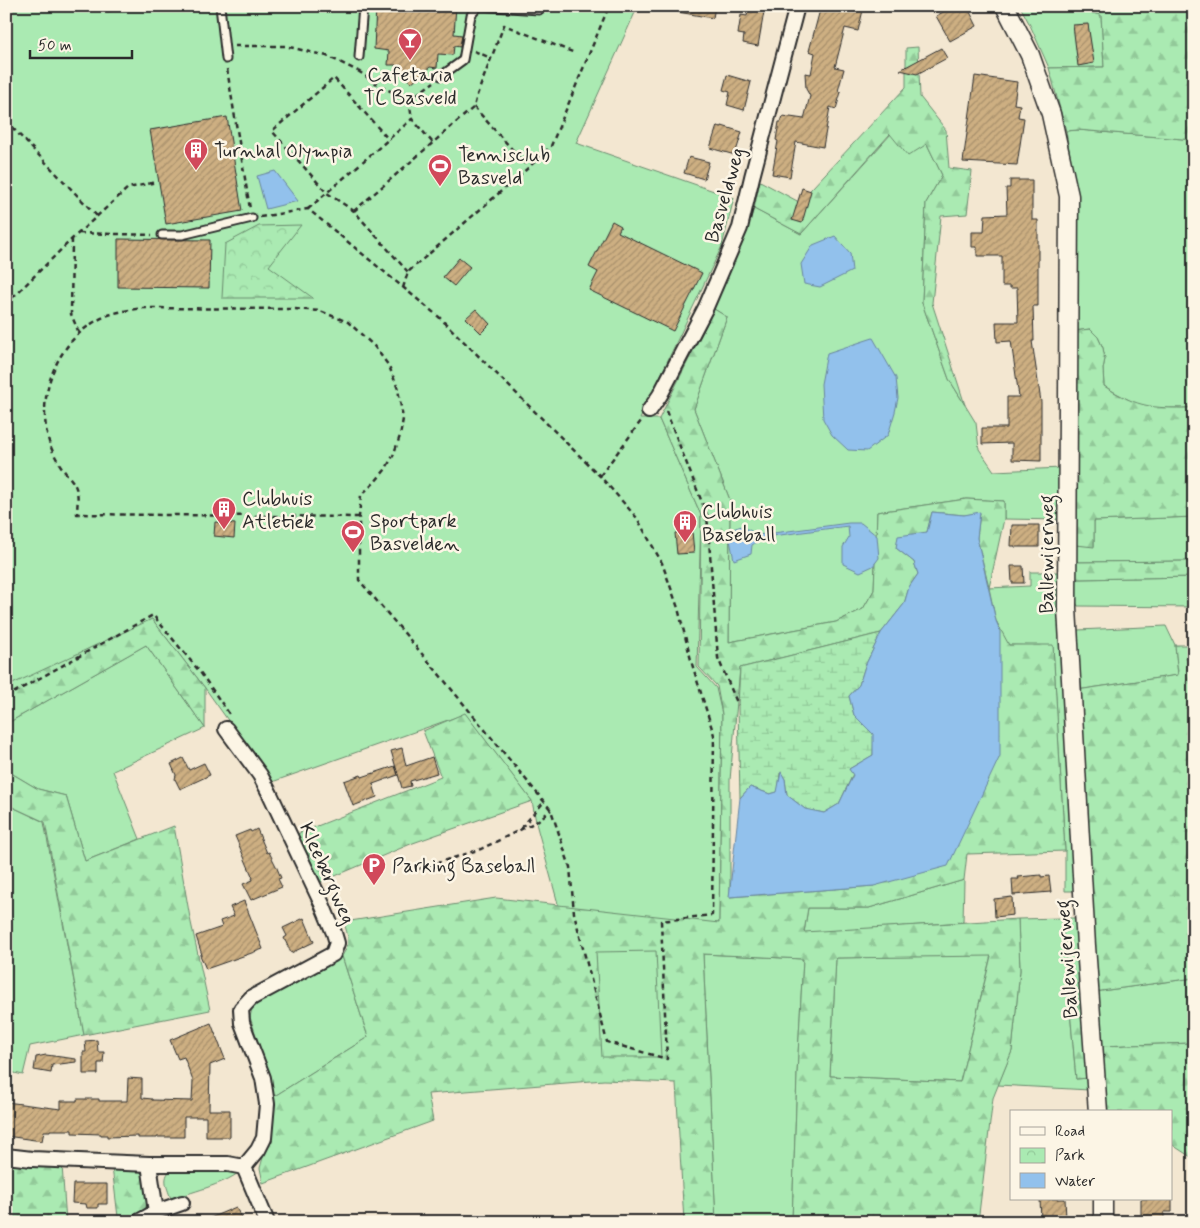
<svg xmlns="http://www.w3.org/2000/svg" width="1200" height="1228" viewBox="0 0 1200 1228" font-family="Mynerve,sans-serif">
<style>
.grass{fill:#aaeab2;stroke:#6a8a6e}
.forest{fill:url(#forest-firs);stroke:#6a8a6e;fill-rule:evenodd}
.wetland{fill:url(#wetland-marsh);stroke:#6a8a6e}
.park{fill:url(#park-crowns);stroke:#6a8a6e}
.water{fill:#92c1ec;stroke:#69859f}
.building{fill:url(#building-hatch);stroke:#2b2b2b}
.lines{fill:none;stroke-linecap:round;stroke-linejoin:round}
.service-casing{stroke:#2b2b2b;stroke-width:11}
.minor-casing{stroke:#2b2b2b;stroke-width:18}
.tertiary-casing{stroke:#2b2b2b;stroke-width:21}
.path{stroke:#2b2b2b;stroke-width:2.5;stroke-dasharray:5 4;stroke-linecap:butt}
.service{stroke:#fcf5e5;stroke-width:7}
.minor{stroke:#fcf5e5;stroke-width:14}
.tertiary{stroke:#fcf5e5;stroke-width:18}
.labels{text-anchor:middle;stroke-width:5;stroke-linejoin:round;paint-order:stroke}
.poi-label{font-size:20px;fill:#2b2b2b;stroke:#fcf5e5;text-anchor:start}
.street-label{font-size:20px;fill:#2b2b2b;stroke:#fcf5e5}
</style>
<defs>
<pattern id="forest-firs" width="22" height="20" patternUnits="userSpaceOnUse" patternTransform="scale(1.25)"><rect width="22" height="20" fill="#aaeab2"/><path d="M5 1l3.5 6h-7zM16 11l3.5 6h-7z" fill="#92c999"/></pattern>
<pattern id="wetland-marsh" width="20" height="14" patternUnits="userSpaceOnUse" patternTransform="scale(1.25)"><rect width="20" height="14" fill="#aaeab2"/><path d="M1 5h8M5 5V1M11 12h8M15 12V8" fill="none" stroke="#92c999"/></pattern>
<pattern id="park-crowns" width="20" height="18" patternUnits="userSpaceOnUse" patternTransform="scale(1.25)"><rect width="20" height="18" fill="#aaeab2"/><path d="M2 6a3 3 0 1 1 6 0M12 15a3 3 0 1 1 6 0" fill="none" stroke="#92c999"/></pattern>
<pattern id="building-hatch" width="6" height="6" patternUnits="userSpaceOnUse" patternTransform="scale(1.25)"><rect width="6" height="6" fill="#cdaf82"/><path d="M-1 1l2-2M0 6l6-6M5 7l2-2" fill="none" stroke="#a78f6b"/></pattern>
</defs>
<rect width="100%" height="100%" fill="#f3e7d1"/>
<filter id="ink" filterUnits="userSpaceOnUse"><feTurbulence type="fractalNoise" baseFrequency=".02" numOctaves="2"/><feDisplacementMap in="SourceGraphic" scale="10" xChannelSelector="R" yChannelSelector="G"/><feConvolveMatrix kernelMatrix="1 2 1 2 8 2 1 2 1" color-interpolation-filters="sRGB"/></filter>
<g filter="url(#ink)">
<!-- grass -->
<g class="grass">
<path d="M6,6H638L576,143L734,198L722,246L640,419H659L701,515L697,667L716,688L722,714L719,923L679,928L689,1073L601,1061L537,827L532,801L465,714L272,782L205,688L152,619L6,705Z"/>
<path d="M1020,6H1075V9L1101,15L1104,67L1049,68L1030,25Z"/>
<path d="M1078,130L1194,140V405L1188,408H1156L1137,404L1116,393L1104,386L1103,369L1105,359L1103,348L1098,337L1090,329L1074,331C1077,293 1080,254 1077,215C1076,187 1070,159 1066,131Z"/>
<path d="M891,134L927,144L942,175L926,203L922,303L949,379L976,423L979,449L994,471L1062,468V520L1004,519V501L966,499L877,512L874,590L863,609L836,622L729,642L730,500L694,409L727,317L714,309L754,209L801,234Z"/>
<path d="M1194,517V561L1075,562L1076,545L1094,546V521Z"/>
<path d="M1030,572H1061L1075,891H1065V851L1053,646L1008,645L996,621L989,588L1030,586Z"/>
<path d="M1194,577V607L1078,606L1076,602L1075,579Z"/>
<path d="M1166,626L1175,645L1178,675L1077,690L1076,635L1078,630Z"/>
<path d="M146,645L205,728L113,771L140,839L85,861L66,796L38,789L6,770V724Z"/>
<path d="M6,804L44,822L84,1035L30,1046L23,1075L6,1071Z"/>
<path d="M964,880L963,922L804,933L808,908H869Z"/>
<path d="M1062,918L1076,1079L1089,1078V1090L998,1085L1012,1051L1020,970L1018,919Z"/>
<path d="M703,954L803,959L797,1075L792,1222H716Z"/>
<path d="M991,955L960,1082L830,1076L836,958Z"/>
<path d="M342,956L368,1037L273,1097L259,1045L250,1017L252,1009L263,1000L315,973Z"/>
<path d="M1194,978V1043L1099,1046L1094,992Z"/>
<path d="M230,1168L238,1173C224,1184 189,1193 171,1199C168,1189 161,1178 171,1170Z"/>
</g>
<!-- forest -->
<g class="forest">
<path d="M1075,6H1194V140L1078,130L1066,131L1049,68L1104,67L1101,15L1075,9Z"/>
<path d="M918,47L920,97L946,130L949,168L972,171L967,214L941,216L932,303L965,405L949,379L922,303L926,203L942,175L927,144L908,156L890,134L801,234L754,209L760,181L799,202L906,87V48Z"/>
<path d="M714,309L727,317L694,409L730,500L729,642L836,622L863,609L874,590L877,512L966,499L1004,501V519L989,588L977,538L980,513L964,515L932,512L927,532L896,548L914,562L918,574L909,587L904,604L881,633L740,668L730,780V897L874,886L1000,630L996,621L1009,645H1053L1065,851L967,854L964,880L869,908H808L804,932L1018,919L1020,970L1012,1051L993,1098L978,1222H792L797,1075L803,959L703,954L716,1222H684L676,1083L604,1080L428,1094L433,1121L263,1183L260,1168L264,1154L272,1137L273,1097L368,1037L342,956C351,942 348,937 344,922L496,898L719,923L722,714L717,686L699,667L701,515L659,419ZM656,951L661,1057H602L596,952ZM991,956L960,1082L830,1076L836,958Z"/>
<path d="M1090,329L1098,337L1103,348L1105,359L1103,369L1104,386C1129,402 1145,408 1175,408C1182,408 1187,409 1194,405V517L1094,521V547L1076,545L1074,331Z"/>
<path d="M1194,561V577L1075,579V562Z"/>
<path d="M152,619L205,688V728L146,645L6,724V687Z"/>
<path d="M1175,645H1194V978L1094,992L1077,690L1178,675Z"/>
<path d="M465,713L532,801L413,843L321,882L297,834L441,777L423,731Z"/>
<path d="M6,770L38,789L66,796L85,861L174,826L190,918L210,1010L84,1035L45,822L6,804Z"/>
<path d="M1062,918H1077L1089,1078L1076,1079Z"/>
<path d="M1194,1043V1159L1171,1144V1112H1108L1099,1046Z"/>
<path d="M10,1164L62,1165L66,1222H6V1168Z"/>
<path d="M112,1167H136L144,1176L148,1200L144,1213L127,1222H95L118,1217Z"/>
</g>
<!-- wetland -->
<path class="wetland" d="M881,633L865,666L859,685L849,696L854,715L874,733L873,755L849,769L853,774L839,804L824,813L805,809L787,795L785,779L780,773L778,792L770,794L750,787L740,798L738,705L740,668Z"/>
<!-- park -->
<path class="park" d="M301,225L269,266L313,298H222L225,244L259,226Z"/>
<!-- water -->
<g class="water">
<path d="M275,171L298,201L266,209L257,176Z"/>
<path d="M835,236L850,253L852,271L820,287L804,284L801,264L813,245Z"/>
<path d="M873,338L896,378L898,398L895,412L888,435L867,451L848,450L832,435L823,419L821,384L827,353Z"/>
<path d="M932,512L964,515L980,512L977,538L996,621L1000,630V756L948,866L874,886L729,897L740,798L750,787L770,794L777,792L781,772L785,779L787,795L805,809L824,813L839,804L853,775L849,769L873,755V734L854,715L849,696L859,685L865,666L881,633L904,604L909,587L918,574L914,562L896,548L898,536L927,532Z"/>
<path d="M849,523H861L877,536L879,558L873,566L860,572L843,564V547L849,537L848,526L765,537L752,545L751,554L734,560L730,540L733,529L742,526L758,535Z"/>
</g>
<!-- building -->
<g class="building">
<path d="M376,6H456L454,34L462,35L460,47L454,46L453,55L438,54L437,68L430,67L411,83L396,65H388L389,51L374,49Z"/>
<path d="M679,6H715L713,18L678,12Z"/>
<path d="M749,6H765L758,46L743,43L744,35L738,34L741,15L747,16Z"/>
<path d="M821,6H864L858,31L845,28L835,67L844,69L838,91L841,92L836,109L830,107L823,147L796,142L790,177L772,174L778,141L776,140L779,122H781L783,116L804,119L810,96L806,89L805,73L811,74L815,53L809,51Z"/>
<path d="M954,6H967L977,26L950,41L936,16Z"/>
<path d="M1088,24L1094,63L1078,66L1073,25Z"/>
<path d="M941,48L947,58L917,74L900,70Z"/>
<path d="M727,75L751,82L744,110L727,105L730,92L723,90Z"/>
<path d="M975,76L1017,82L1014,104L1020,105L1018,117L1024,118L1017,165L963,162Z"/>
<path d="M227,117L242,211L166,224L150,130Z"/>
<path d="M717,126L722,127V126L742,132L735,155L710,148Z"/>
<path d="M689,157L709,162L704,179L684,173Z"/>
<path d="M1010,180H1032V220H1038V306H1033L1034,341H1032L1041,402V461L1012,460V443L982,444V428H1007V397H1019L1011,341L997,342L996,322H1018L1017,288H1010V286H1002V256H977V247H972V232H984L985,215L1007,214L1006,188H1010Z"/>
<path d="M802,188L811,191L802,223L792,220Z"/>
<path d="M612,221L621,226L618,232L702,273L673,331L589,290L598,272L589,267Z"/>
<path d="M118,239L210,240L209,288L118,287Z"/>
<path d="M459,258L470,267L454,286L443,277Z"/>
<path d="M476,309L490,324L481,333L466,318Z"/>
<path d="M215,522L235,524L234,538L214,536Z"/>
<path d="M1012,525H1039V547H1015V546H1011Z"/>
<path d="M692,531L694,553L677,554L675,533Z"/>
<path d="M1011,566H1023L1024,583H1012Z"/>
<path d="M402,748L406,766L432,757L437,773L410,781L411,786L402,788L391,751Z"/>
<path d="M183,758L189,770L204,763L210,775L180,789L175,779L176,775L171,764Z"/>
<path d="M395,766L398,775L373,784L377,797L353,806L344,781L361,775L362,777Z"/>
<path d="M257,829L267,853L269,852L277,868L281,878L278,879L282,887L251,900L243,884L253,880L252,878H253L235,836L250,830L251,832Z"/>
<path d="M1041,875V877L1049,876L1051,892L1013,895L1012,879H1019L1018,877Z"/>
<path d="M1012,897L1013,915L995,917L994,899Z"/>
<path d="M244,901L263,949L206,969L200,955H202L196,936L222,927L220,921L234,916L230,907Z"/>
<path d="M304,918L314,942L291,953L284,938L287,936L283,928Z"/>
<path d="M211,1023L225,1059L210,1065L209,1110H230V1137H206V1117H184V1137H157V1138H138V1136L107,1137V1135H101V1134L72,1133V1130H50V1131H44L42,1141L6,1136V1102L61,1109V1101H77V1099H99V1101H127L128,1078L142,1079V1098L152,1099V1100L192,1101L193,1081L184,1057L178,1059L170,1040Z"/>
<path d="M97,1040L98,1052H104L103,1063H98V1074H83V1052H86L85,1041Z"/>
<path d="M46,1055L76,1059V1062L52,1065L51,1073L34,1070L36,1057Z"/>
<path d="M73,1184H107V1204H98V1208H87L86,1204L72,1203Z"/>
<path d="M1040,1199H1065L1066,1218L1041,1220Z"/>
<path d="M1141,1199H1172V1212H1164V1220H1141Z"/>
<path d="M236,1207L243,1222H201Z"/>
</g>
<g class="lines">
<!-- service casing -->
<g class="service-casing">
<g id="service">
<path d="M220,6L226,59"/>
<path d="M359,57L363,6"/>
<path d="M441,76L463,60L471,15L479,6L539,10L542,6"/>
<path d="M162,235H182L252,218"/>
</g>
</g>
<!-- minor casing -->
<g class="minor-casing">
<g id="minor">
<path d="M649,411L660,395L706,307L740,228L752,177L797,6"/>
<path d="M226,729L260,775L270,794L322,904L334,933L337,943L333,954L251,998L241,1009L242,1023L263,1078L267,1104L264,1138L258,1150L244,1167L267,1222"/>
<path d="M6,1156L32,1159L149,1164H228L244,1167"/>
<path d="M149,1164L156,1212"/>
<path d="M138,1222L156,1212L182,1203"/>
</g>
</g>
<!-- tertiary casing -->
<g class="tertiary-casing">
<g id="tertiary">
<path d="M1005,6L1030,55L1051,114L1069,196L1067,608L1086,946L1098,1112"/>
<path d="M1103,1222V1199"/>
</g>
</g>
<!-- path -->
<g class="path">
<path d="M107,11L144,6"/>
<path d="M235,46H285L327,56L358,71"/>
<path d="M474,51L491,58"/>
<path d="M227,69L250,209"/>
<path d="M358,71L380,86L409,100"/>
<path d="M409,100L412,119L433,143"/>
<path d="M409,100L434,82"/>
<path d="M474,107L528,167"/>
<path d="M6,121L97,216"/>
<path d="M308,209L412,119"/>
<path d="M354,211L327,193L272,131L334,78L389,140"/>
<path d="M260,217L308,209L439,317L600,476L637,518L662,563L678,608L692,664L714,735L712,915L661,921L667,1059L607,1042L574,913L570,867L551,810L434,668L359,580V517L361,495L374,483L385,470L393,456L400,436L403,419L398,389L389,366L374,346L348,322L320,311L295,309L143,308C131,310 118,311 106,316C57,337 34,396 50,445C54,455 59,464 65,472C69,477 74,482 76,488C79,495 77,507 77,514L359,517"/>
<path d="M79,233L152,235"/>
<path d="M72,239L71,314L79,333"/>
<path d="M408,272L354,211L474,107L477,95L504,25L575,53"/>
<path d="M403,288L408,272L528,168L551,146L609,6"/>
<path d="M6,304L72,239L128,188L157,182"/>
<path d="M666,411L707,515L718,658L738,705"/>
<path d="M600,476L641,421"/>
<path d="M6,697L153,615L200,672L230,715"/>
<path d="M521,828L544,802"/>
<path d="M419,869L481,849L536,822L551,810"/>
</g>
<!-- service -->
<use href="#service" class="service"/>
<!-- minor -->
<use href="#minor" class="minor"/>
<!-- tertiary -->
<use href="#tertiary" class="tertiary"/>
</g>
</g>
<!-- icons -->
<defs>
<g id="bar-pin" transform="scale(1.25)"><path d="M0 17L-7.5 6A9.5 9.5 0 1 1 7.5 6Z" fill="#d1495b" stroke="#fcf5e5"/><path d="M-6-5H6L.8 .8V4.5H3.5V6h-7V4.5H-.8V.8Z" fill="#fff"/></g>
<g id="building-pin" transform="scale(1.25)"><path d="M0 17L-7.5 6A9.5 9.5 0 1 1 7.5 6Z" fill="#d1495b" stroke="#fcf5e5"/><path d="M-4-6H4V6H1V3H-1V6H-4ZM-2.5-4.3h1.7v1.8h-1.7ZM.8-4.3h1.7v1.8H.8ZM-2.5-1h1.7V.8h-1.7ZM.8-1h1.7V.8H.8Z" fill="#fff"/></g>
<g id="stadium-pin" transform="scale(1.25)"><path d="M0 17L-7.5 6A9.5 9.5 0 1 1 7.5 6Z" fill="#d1495b" stroke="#fcf5e5"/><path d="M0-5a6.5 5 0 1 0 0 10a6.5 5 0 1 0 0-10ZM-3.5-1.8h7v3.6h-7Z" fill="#fff"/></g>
<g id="parking-pin" transform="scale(1.25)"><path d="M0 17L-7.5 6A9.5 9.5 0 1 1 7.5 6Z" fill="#d1495b" stroke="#fcf5e5"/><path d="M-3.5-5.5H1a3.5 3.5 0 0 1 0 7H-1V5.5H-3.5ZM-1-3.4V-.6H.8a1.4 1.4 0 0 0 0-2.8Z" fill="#fff"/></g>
</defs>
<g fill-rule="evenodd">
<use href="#bar-pin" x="410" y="40"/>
<use href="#building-pin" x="196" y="150"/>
<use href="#stadium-pin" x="440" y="166"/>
<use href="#building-pin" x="224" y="509"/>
<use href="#building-pin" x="685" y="522"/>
<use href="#stadium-pin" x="353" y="532"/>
<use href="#parking-pin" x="374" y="865"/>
</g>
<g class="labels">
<!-- poi labels -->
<g class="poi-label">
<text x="410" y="81" text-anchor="middle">Cafetaria<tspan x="410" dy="23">TC Basveld</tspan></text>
<text x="214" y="157">Turnhal Olympia</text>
<text x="458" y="161">Tennisclub<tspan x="458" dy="23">Basveld</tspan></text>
<text x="242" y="505">Clubhuis<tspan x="242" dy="23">Atletiek</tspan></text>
<text x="702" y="518">Clubhuis<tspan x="702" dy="23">Baseball</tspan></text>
<text x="370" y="527">Sportpark<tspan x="370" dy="23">Basvelden</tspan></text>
<text x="392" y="872">Parking Baseball</text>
</g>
<!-- street labels -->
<g class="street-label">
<text transform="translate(724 195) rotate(-74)" y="7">Basveldweg</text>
<text transform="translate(1046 554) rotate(-90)" y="7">Ballewijerweg</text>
<text transform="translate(328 873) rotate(66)" y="7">Kleebergweg</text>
<text transform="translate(1066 959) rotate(-94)" y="7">Ballewijerweg</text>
</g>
</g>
<!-- margin -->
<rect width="1200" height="1228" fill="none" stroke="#fcf5e5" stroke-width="25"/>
<rect x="12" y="12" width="1175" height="1203" fill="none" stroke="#2b2b2b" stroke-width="2" filter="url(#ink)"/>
<!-- legend -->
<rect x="1010" y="1110" width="162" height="90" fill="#fcf5e5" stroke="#a8a49b"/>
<rect x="1020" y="1127" width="25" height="8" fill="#fcf5e5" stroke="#a8a49b"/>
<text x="1055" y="1136" font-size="15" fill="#2b2b2b">Road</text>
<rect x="1020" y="1148" width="25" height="15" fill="url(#park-crowns)" stroke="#a8a49b"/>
<text x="1055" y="1160" font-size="15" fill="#2b2b2b">Park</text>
<rect x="1020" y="1173" width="25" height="15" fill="#92c1ec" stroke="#a8a49b"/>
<text x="1055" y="1186" font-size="15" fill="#2b2b2b">Water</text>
<!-- scale -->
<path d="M30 50v8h102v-8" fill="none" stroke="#2b2b2b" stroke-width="2.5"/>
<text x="38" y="50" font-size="15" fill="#2b2b2b" stroke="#fcf5e5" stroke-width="4" paint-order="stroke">50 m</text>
</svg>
